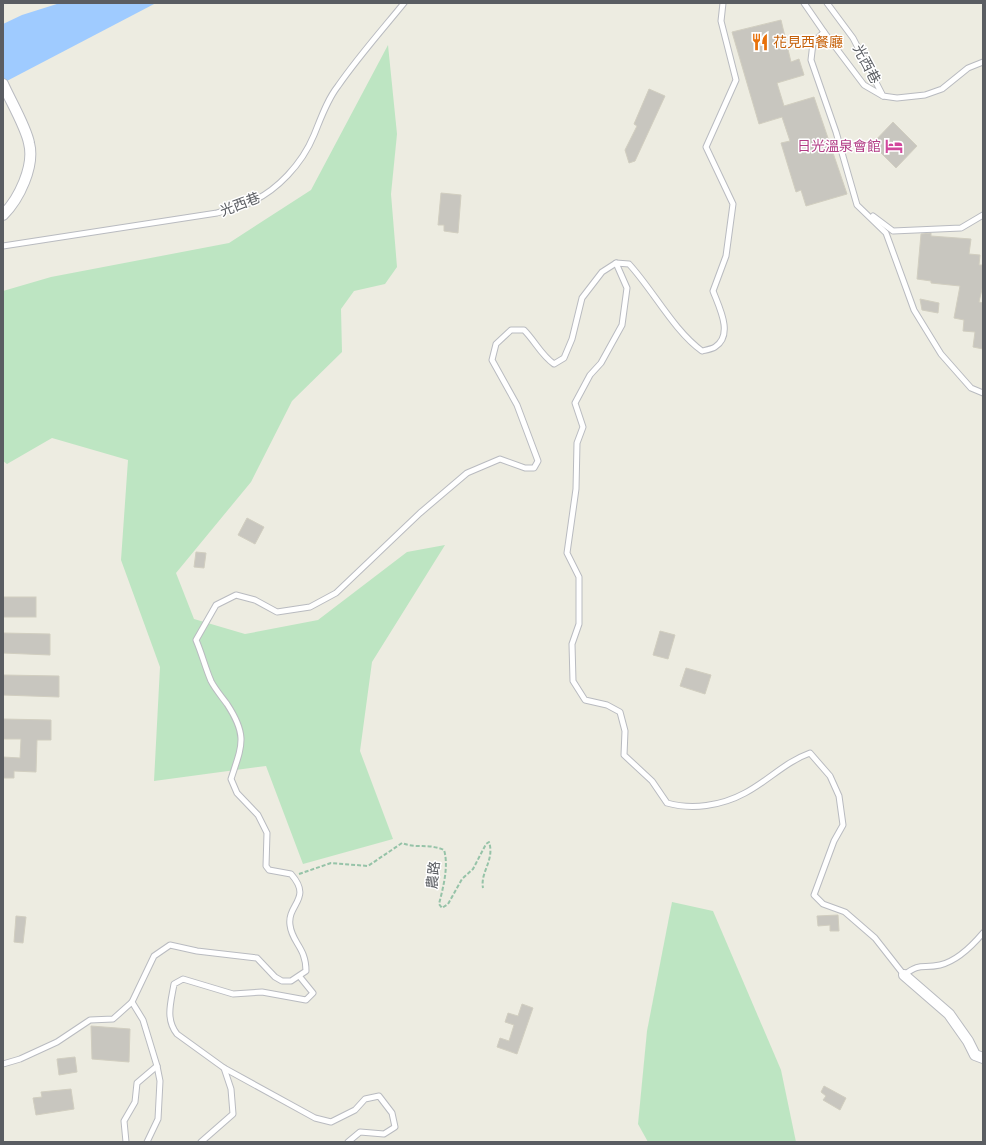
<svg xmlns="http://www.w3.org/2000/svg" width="986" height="1145" viewBox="0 0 986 1145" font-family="'Sofia Sans Condensed','Noto Sans TC',sans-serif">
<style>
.green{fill:#bde5c2}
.water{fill:#9fcbff}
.building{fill:#c8c6bf;stroke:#d1cec0}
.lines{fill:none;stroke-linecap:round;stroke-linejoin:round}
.lane-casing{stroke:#b9bbc0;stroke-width:7}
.street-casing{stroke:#b9bbc0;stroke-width:12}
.path{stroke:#96c3a8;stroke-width:2;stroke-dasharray:4 2;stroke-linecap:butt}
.lane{stroke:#fff;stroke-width:5}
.street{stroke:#fff;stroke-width:10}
.labels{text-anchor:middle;stroke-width:3;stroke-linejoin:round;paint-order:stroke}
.food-label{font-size:14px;fill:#c56008;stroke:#fff;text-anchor:start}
.street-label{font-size:14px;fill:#5a5d62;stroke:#fff}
.hotel-label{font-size:14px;fill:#b23c85;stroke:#fff;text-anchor:end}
</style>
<rect width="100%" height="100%" fill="#edece1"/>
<!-- green -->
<g class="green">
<path d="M388,45L397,134L391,194L397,267L385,284L354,291L341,309L342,352L292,401L251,482L176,573L194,619L245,634L318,620L407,552L445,545L372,662L360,751L393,839L303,864L266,766L154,781L160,667L121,560L128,460L52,438L7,464L3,461V291L51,277L229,243L311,190Z"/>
<path d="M672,902L713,911L781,1070L796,1142H648L638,1124L647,1031Z"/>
</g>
<!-- water -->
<path class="water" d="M60,3H156L3,83V24L22,15Z"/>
<!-- building -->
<g class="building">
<path d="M781,20L791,62L799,59L804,75L777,83L784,106L814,97L847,194L806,206L801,190L796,192L781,143L790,141L782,117L759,124L732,32Z"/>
<path d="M649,89L665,96L635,161L629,163L625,150L637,126L634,124Z"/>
<path d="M893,122L917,146L896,168L872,144Z"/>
<path d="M441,193L461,195L458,233L444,231V225H438Z"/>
<path d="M931,233V236L971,239L969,254L980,255L979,265H983V285L979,302L983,303V349L973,347L975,332L963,331L964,320L954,318L960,286L931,283V281L917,279L921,234Z"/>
<path d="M920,299L939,303L938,313L922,310Z"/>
<path d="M247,518L264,527L255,544L238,535Z"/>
<path d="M196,552L206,553L204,568L194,567Z"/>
<rect x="3" y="597" width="33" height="20"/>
<path d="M660,631L675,635L668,659L653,655Z"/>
<path d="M3,633L50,634V655L3,653Z"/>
<path d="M686,668L711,675L705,694L680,686Z"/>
<path d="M3,675L59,676V697L3,695Z"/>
<path d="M3,719L51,720V740H37L36,772L14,771V778H3V757L20,758L21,739H3Z"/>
<path d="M838,915L839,931H830V925L818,926L817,916Z"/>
<path d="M16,916L26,917L23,943L14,942Z"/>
<path d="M522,1004L533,1008L517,1054L497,1047L500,1038L509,1041L514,1025L505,1022L508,1013L518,1016Z"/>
<path d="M91,1026L130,1029L129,1062L92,1059Z"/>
<path d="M75,1057L77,1072L59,1075L57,1059Z"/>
<path d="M824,1086L846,1098L840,1110L823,1100L826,1096L821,1092Z"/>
<path d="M71,1089L74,1109L36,1115L33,1098L42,1097L41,1092Z"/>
</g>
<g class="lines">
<!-- lane casing -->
<g class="lane-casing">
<g id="lane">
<path d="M804,3L824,32"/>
<path d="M827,3L853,38L883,96L897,98L925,95L942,89L968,68L983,62"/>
<path d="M883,96L864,85L824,32L813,43L811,60L836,132L857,205L886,233L914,310L941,354L971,388L983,393"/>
<path d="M873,216L893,231L961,228L983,215"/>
<path d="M3,246L217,213C227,210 239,208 249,203C277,191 302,164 314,135C321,118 327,100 338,86C358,57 382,30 404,3"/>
<path d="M616,263L627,288L622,325L601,363L590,375L575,403L583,427L577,443L576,489L567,553L579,577V624L572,644L573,681L585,700L607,705L620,712L625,731L624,755L652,781L667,803C692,810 721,806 745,793C768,781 785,762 810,753L830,776L839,796L843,825L834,841L814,895L823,904L845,912L875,938L904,975C921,962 922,969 940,965C957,961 972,946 983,933"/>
<path d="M300,977L313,993L306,1000L262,992L233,994L183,979L174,984C171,1002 165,1019 177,1034L224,1068L315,1118L331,1122L355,1110L365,1099L379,1096L392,1113L395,1127L384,1134L360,1132L348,1142"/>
<path d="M132,1002L143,1020L157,1066L160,1081L158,1119L147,1142"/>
<path d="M3,1064L20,1059L57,1042L90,1020L113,1019L132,1002L154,956L170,945L197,951L257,958L275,977L282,981H291L306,971C306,947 292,943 290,925C287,904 313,899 291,874L269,870L266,866L267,833L258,815L237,793L231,779C242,745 248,736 227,704C222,697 215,689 211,681C205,667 202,654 196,640L216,605L236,595L255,600L277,612L310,607L336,593L420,513L467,473L500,459L525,468H534L538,461L517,405L492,360L496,344L511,330H524C535,341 541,355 554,364L564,358L572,339L582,298L602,272L616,263L629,264C653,290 674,331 702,351C706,350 712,349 715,347C734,335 719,307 713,291L726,256L733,204L706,147L736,80L721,21L723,3"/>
<path d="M126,1142L124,1121L135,1102L137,1083L157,1066"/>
<path d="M201,1142L233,1114L231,1089L224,1068"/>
</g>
</g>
<!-- street casing -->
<g class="street-casing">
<g id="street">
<path d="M3,84C10,100 26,127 29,143C35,166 19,199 3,215"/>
<path d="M904,975L949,1014L968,1041L975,1055L983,1058"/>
</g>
</g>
<!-- path -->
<path class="path" d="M299,874L331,863L368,866L402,843C418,849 428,843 444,850C449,866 443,888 439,904L442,908L448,904L462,879L473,869L486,844L489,842C495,860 480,872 483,888"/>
<!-- lane -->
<use href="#lane" class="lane"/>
<!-- street -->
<use href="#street" class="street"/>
</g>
<!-- icons -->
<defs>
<g id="restaurant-bare" transform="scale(1.38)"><path d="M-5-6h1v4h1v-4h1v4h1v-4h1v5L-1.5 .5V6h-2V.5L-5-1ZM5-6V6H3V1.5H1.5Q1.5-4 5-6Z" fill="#e8710a" stroke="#fff" stroke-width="2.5" paint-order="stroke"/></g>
<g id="hotel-bare" transform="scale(1.38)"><path d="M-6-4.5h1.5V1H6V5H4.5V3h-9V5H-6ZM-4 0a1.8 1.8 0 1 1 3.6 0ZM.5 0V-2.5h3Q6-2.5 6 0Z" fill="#d1479c" stroke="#fff" stroke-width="2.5" paint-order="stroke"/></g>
</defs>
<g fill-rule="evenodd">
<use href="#restaurant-bare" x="760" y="42"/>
<use href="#hotel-bare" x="894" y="146"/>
</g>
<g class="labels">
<!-- food labels -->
<g class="food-label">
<text x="773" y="47">花見西餐廳</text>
</g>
<!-- street labels -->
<g class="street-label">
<text transform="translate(867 64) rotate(62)" y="5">光西巷</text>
<text transform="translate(240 204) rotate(-21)" y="5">光西巷</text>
<text transform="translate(433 875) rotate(-84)" y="5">農路</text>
</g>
<!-- hotel labels -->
<g class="hotel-label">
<text x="881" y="151">日光溫泉會館</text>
</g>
</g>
<!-- border -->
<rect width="986" height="1145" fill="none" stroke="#5a5d62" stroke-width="8"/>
</svg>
